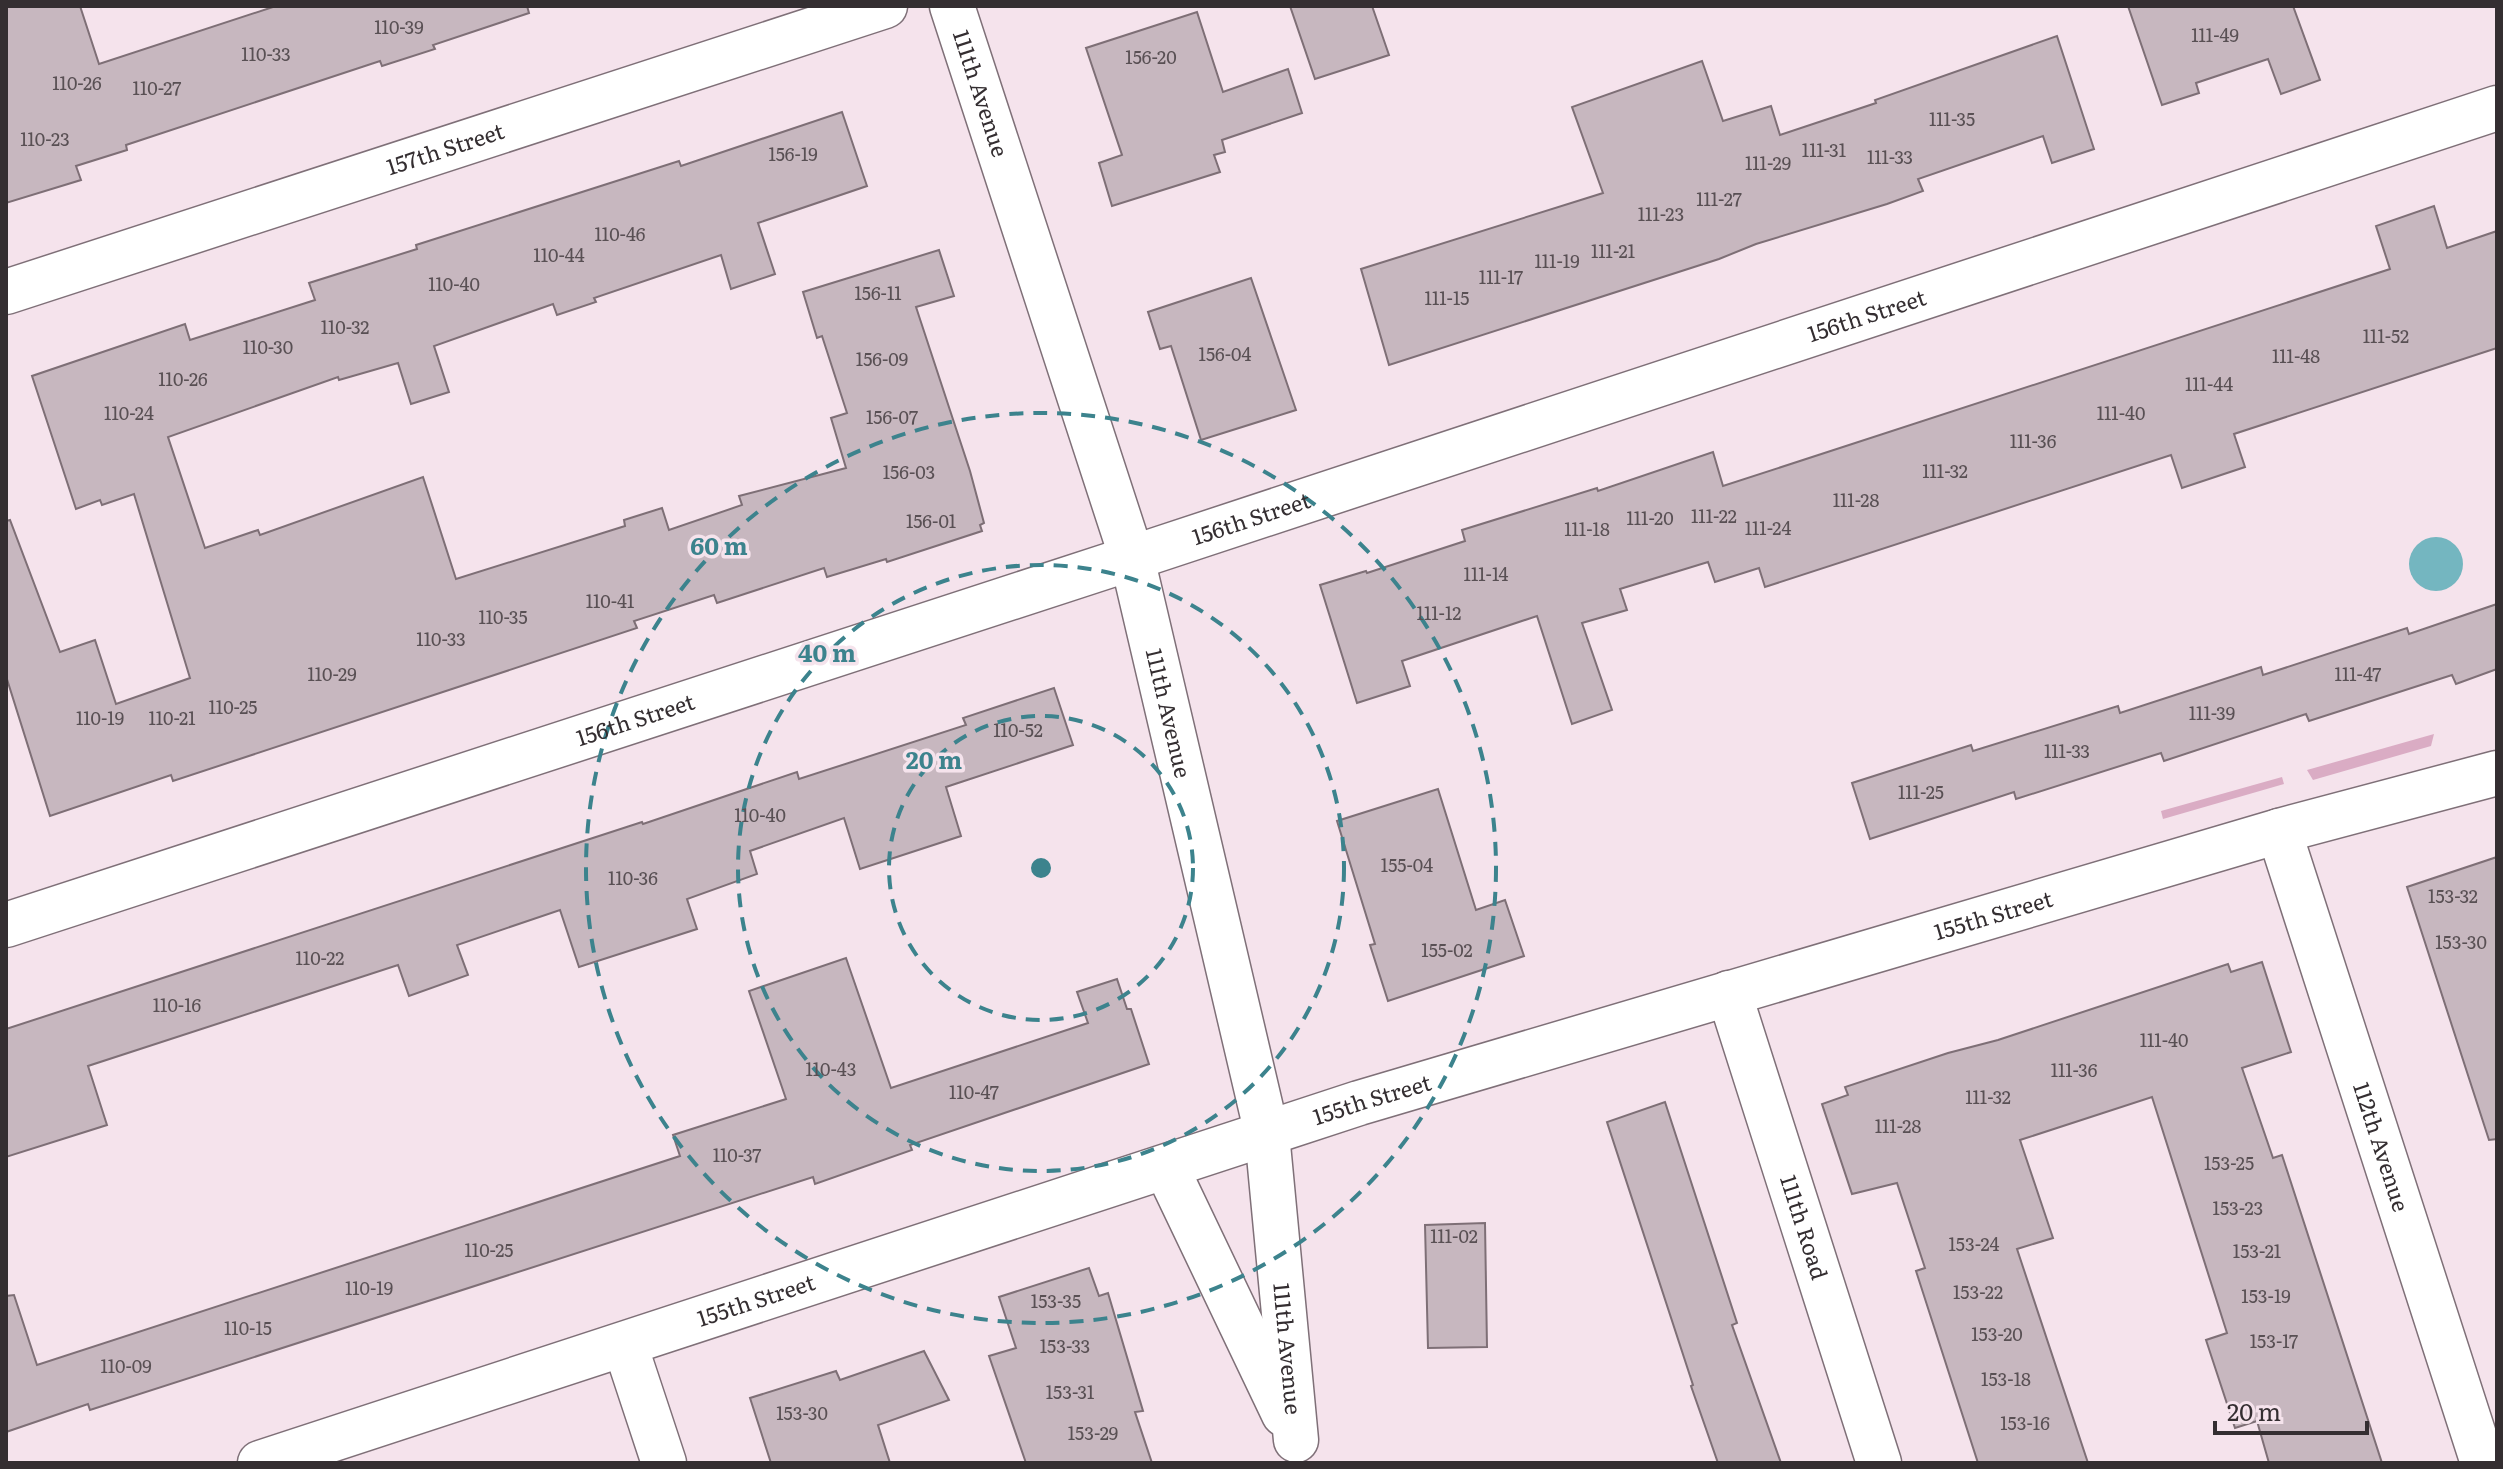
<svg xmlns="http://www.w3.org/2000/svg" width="2503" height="1469" viewBox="0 0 2503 1469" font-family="Literata,serif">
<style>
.green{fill:#daacc4}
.water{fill:#74b6c0}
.building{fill:#c7b7bf;stroke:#7e6f76;stroke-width:2}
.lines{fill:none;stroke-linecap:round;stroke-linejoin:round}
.minor-casing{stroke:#7f7078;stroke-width:47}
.minor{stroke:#fff;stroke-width:44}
.ring{fill:none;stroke:#3c838d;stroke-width:4;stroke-dasharray:14 10}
.labels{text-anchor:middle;stroke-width:7;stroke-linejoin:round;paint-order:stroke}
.number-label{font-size:18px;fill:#595054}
.street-label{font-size:22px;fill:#342e31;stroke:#f5e3ec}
.centre{fill:#3c838d;stroke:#f5e3ec;stroke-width:4}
.ring-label{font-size:24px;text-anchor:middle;font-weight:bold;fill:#3c838d;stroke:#f5e3ec;stroke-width:7;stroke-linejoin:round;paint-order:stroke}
</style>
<rect width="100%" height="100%" fill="#f5e3ec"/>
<!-- green -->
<g class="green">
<path d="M2434,734L2431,746L2313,780L2307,770Z"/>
<path d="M2282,777L2284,784L2163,819L2161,811Z"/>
</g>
<!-- water -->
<circle class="water" cx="2436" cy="564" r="27"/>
<!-- building -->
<g class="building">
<path d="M6,6H80L99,64L276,6H527L529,13L433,45L435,49L382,66L380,61L126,145L127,150L76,166L81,180L6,203Z"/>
<path d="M1290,6H1372L1389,55L1315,79Z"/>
<path d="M2128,6H2293L2320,80L2281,94L2268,59L2196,83L2199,93L2162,105Z"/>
<path d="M1197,12L1223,92L1288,69L1302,113L1222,140L1225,152L1214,155L1220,172L1112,206L1099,163L1122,155L1086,48Z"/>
<path d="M2057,36L2094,149L2052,163L2043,136L1918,179L1923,191L1887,204L1756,244L1719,259L1389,365L1361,269L1603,193L1572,107L1702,61L1723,121L1771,106L1780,135L1876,103L1875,100Z"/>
<path d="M842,112L867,186L758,223L775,274L731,289L721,255L594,298L596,302L557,315L553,304L434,346L449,392L411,404L398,363L339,380L338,377L168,437L205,548L258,530L260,535L423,477L456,579L625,526L624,520L662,508L669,530L742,505L739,496L846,468L831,418L847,413L822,336L817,338L803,292L939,250L954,296L916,307L970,471L984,523L980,525L982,531L887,562L886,559L827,577L824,568L717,603L714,595L634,621L637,628L173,781L171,775L50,816L6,676V521L10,520L60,652L95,640L116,704L190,678L134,494L102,505L100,500L76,509L32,376L185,324L190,340L315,300L309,283L417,249L416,245L679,161L681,166Z"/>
<path d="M2434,206L2447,248L2497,231V348L2234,434L2245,467L2182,488L2171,455L1765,587L1759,568L1715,582L1708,562L1620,589L1627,610L1582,623L1612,710L1572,724L1537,616L1402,661L1410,686L1357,703L1320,585L1366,571L1367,573L1465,541L1462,530L1597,488L1598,491L1713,452L1723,486L2390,269L2376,226Z"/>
<path d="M1251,278L1296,410L1201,440L1171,346L1160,349L1148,312Z"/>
<path d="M2497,604V669L2456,684L2452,675L2309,721L2306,714L2164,761L2161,753L2016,799L2014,792L1870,839L1852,783L1971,745L1973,751L2118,706L2120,713L2261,667L2263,675L2407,628L2409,634Z"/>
<path d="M1054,688L1073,745L946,787L961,836L860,869L844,818L750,851L757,874L687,899L697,929L579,967L560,910L457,945L468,975L409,996L398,965L88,1066L107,1125L6,1157V1029L642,822L643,824L797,772L799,779L966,725L963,718Z"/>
<path d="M1438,789L1476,910L1505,900L1524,956L1388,1001L1370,945L1375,944L1337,821Z"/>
<path d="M2497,857V1139L2489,1140L2407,887Z"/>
<path d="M846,958L891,1088L1088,1023L1077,992L1117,979L1127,1009H1131L1149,1064L910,1145L912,1150L815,1184L813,1177L90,1410L88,1404L6,1432V1296L14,1295L37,1365L680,1156L673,1135L786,1099L749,991Z"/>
<path d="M2262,962L2291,1052L2242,1068L2273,1158L2282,1155L2382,1463H2269L2257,1421L2235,1428L2206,1340L2227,1333L2152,1097L2020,1140L2053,1238L2017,1249L2088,1463H1978L1916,1271L1925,1268L1897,1183L1852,1194L1822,1104L1848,1095L1845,1087L1948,1053L1998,1040L2228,964L2231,972Z"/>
<path d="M1665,1102L1737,1323L1732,1325L1781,1463H1718L1691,1386L1693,1385L1607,1122Z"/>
<path d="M1485,1223L1487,1347L1428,1348L1425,1225Z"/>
<path d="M1089,1268L1099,1296L1108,1293L1143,1411L1135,1412L1152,1463H1026L989,1356L1016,1348L999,1297Z"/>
<path d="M924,1351L949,1400L878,1425L890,1463H771L750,1398L836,1371L840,1380Z"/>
</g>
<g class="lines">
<!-- minor casing -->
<g class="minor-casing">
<g id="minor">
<path id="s1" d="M952,6L1132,558L1267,1134L1296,1440"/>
<path id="s2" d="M6,292L885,6"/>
<path id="s3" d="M2279,831L2483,1463"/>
<path id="s4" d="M6,925L1132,558L2497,108"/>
<path id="s5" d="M1729,993L1879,1463"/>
<path d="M1166,1167L1284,1414"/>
<path d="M625,1345L664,1463"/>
<path id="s6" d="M260,1463L1359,1103L2279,831L2497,773"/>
</g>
</g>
<!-- minor -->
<use href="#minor" class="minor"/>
</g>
<!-- distance rings -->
<g class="ring">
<circle cx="1041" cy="868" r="152"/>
<circle cx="1041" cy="868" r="303"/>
<circle cx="1041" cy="868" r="455"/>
</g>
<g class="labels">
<!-- number labels -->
<g class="number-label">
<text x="399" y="34">110-39</text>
<text x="2215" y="42">111-49</text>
<text x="266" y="61">110-33</text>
<text x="1151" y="64">156-20</text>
<text x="77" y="90">110-26</text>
<text x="157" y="95">110-27</text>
<text x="1952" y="126">111-35</text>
<text x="45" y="146">110-23</text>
<text x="1824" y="157">111-31</text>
<text x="793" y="161">156-19</text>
<text x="1890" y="164">111-33</text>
<text x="1768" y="170">111-29</text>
<text x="1719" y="206">111-27</text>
<text x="1661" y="221">111-23</text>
<text x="620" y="241">110-46</text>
<text x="1613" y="258">111-21</text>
<text x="559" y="262">110-44</text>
<text x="1557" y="268">111-19</text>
<text x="1501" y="284">111-17</text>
<text x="454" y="291">110-40</text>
<text x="878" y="300">156-11</text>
<text x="1447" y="305">111-15</text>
<text x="345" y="334">110-32</text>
<text x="2386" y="343">111-52</text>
<text x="268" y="354">110-30</text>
<text x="1225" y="361">156-04</text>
<text x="2296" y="363">111-48</text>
<text x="882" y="366">156-09</text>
<text x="183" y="386">110-26</text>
<text x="2209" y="391">111-44</text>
<text x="129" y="420">110-24</text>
<text x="2121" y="420">111-40</text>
<text x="892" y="424">156-07</text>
<text x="2033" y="448">111-36</text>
<text x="1945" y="478">111-32</text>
<text x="909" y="479">156-03</text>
<text x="1856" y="507">111-28</text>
<text x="1714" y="523">111-22</text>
<text x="1650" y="525">111-20</text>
<text x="931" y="528">156-01</text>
<text x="1768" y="535">111-24</text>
<text x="1587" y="536">111-18</text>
<text x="1486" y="581">111-14</text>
<text x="610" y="608">110-41</text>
<text x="1439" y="620">111-12</text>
<text x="503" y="624">110-35</text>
<text x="441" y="646">110-33</text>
<text x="332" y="681">110-29</text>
<text x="2358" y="681">111-47</text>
<text x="233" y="714">110-25</text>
<text x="2212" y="720">111-39</text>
<text x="100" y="725">110-19</text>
<text x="172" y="725">110-21</text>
<text x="1018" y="737">110-52</text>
<text x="2067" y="758">111-33</text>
<text x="1921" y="799">111-25</text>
<text x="760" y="822">110-40</text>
<text x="1407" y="872">155-04</text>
<text x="633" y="885">110-36</text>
<text x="2453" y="903">153-32</text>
<text x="2461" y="949">153-30</text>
<text x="1447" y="957">155-02</text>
<text x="320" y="965">110-22</text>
<text x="177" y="1012">110-16</text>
<text x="2164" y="1047">111-40</text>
<text x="831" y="1076">110-43</text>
<text x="2074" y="1077">111-36</text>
<text x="974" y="1099">110-47</text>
<text x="1988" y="1104">111-32</text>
<text x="1898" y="1133">111-28</text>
<text x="737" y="1162">110-37</text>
<text x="2229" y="1170">153-25</text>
<text x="2238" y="1215">153-23</text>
<text x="1454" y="1243">111-02</text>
<text x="1974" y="1251">153-24</text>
<text x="489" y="1257">110-25</text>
<text x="2257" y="1258">153-21</text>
<text x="369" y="1295">110-19</text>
<text x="1978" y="1299">153-22</text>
<text x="2266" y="1303">153-19</text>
<text x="1056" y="1308">153-35</text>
<text x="248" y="1335">110-15</text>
<text x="1997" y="1341">153-20</text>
<text x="2274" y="1348">153-17</text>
<text x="1065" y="1353">153-33</text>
<text x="126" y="1373">110-09</text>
<text x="2006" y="1386">153-18</text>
<text x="1070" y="1399">153-31</text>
<text x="802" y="1420">153-30</text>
<text x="2025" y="1430">153-16</text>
<text x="1093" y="1440">153-29</text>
</g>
<!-- street labels -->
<g class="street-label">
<text dy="8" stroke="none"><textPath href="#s1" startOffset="92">111th Avenue</textPath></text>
<text dy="8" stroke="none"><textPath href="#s2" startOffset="462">157th Street</textPath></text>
<text dy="8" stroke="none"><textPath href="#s4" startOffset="1958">156th Street</textPath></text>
<text dy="8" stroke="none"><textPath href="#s4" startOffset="1310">156th Street</textPath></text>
<text dy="8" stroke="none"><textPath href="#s1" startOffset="740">111th Avenue</textPath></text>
<text dy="8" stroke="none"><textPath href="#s4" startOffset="662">156th Street</textPath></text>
<text dy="8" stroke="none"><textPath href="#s6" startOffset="1818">155th Street</textPath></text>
<text dy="8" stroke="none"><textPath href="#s6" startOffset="1170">155th Street</textPath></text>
<text dy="8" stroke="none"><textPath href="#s3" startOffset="332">112th Avenue</textPath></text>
<text dy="8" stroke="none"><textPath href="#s5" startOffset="246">111th Road</textPath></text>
<text dy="8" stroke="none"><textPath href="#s6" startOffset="522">155th Street</textPath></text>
<text dy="8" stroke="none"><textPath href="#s1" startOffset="1388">111th Avenue</textPath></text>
</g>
</g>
<circle cx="1041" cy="868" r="12" class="centre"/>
<g class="ring-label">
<text x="719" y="555">60 m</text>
<text x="827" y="662">40 m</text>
<text x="934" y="769">20 m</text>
</g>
<!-- border -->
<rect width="2503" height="1469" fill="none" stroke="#342e31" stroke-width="16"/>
<!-- scale -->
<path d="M2215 1421v12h152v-12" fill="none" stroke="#342e31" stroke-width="4"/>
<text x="2227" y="1421" font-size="24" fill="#342e31" stroke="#f5e3ec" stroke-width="6" paint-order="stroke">20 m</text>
</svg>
